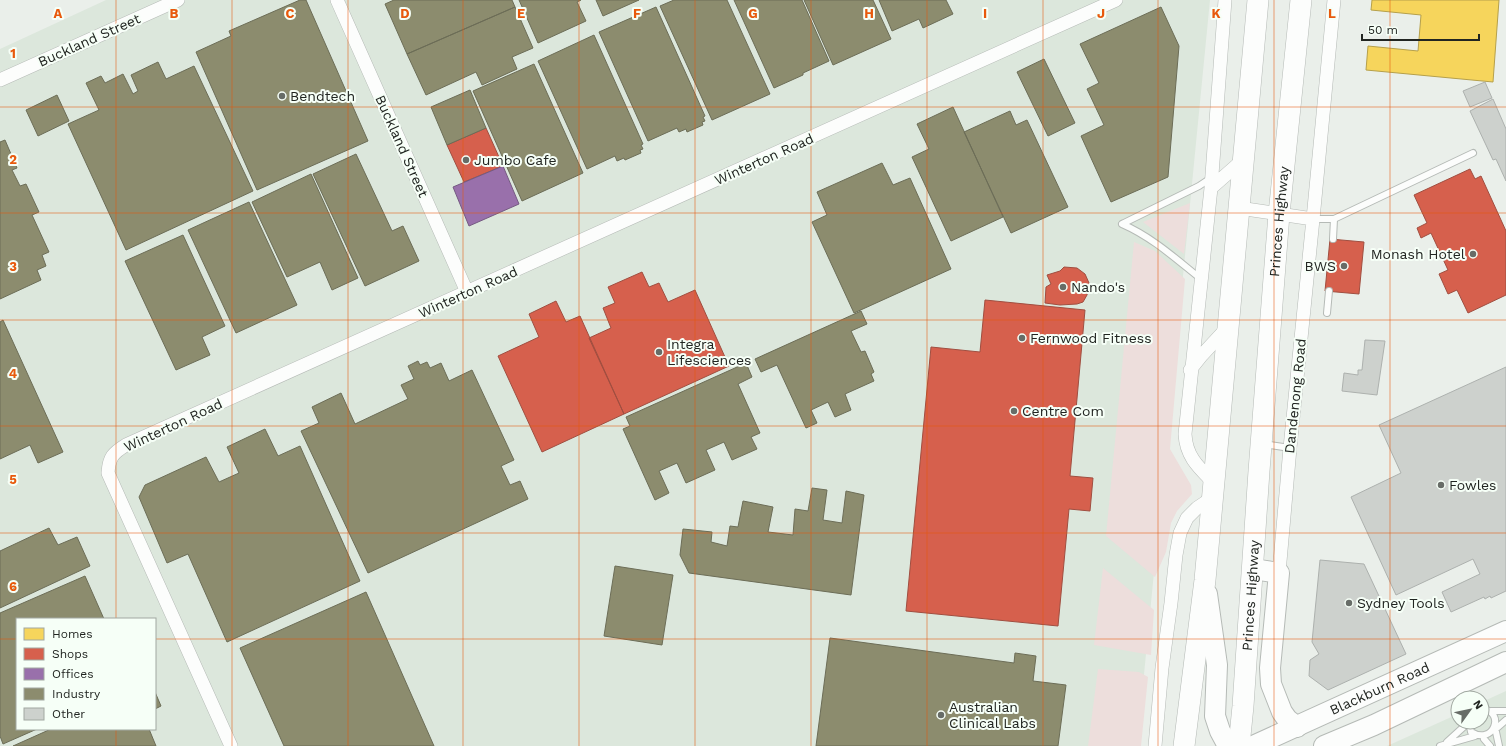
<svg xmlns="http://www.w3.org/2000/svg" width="1506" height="746" font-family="'Work Sans',sans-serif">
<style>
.built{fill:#dce7dc;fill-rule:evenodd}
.green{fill:#eddedc}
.homes{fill:#f6d55c;stroke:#b6a04a}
.shops{fill:#d6604d;stroke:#a04e40}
.offices{fill:#9970ab;stroke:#755a82}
.industry{fill:#8c8c6e;stroke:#6c6d57}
.building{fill:#cdd1cd;stroke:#adb1ae}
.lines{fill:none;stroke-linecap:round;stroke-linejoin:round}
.service-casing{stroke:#b5bab6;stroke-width:8}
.minor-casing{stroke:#b5bab6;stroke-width:14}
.primary-casing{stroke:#b5bab6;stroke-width:22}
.trunk-casing{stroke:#b5bab6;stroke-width:22}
.service{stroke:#fcfdfc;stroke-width:6}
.minor{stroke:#fcfdfc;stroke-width:13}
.primary{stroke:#fcfdfc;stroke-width:20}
.trunk{stroke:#fcfdfc;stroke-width:21}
.grid{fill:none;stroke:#e8590c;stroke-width:1;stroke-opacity:0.55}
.poi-dot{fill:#676c67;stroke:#f6fff7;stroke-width:1.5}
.labels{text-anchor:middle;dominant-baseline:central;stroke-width:4;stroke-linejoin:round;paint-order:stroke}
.street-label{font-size:14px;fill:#212521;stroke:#f6fff7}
.poi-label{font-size:14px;fill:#212521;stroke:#f6fff7;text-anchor:start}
.grid-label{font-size:13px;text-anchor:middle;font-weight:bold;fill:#e8590c;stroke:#f6fff7;stroke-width:4;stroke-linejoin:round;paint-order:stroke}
</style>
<rect width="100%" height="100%" fill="#eaefea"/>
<path class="built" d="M106,0H1210L1137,746H0V49ZM17,619H155V729H17Z
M1506,691V746H1387L1458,714V722H1482V702Z"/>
<path class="green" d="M1190,203L1184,254L1143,222Z
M1134,242L1155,251L1185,279L1170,449L1191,485L1192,494L1177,511L1171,523L1166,552L1155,577L1106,536Z
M1103,568L1154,610L1151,655L1094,645Z
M1098,669L1139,672L1148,677L1141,746H1088Z"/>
<path class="homes" d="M1372,0H1499L1493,82L1366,70L1368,46L1418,51L1421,15L1371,10Z"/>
<path class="shops" d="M486,128L503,166L464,182L447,145Z
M1470,169L1475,179L1481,176L1506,231V295L1468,313L1457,290L1448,294L1439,274L1448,270L1431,233L1421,238L1417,228L1427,223L1414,195Z
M1330,239L1364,242L1359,294L1325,291Z
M1064,267L1077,268L1085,274L1089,283L1087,295L1083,302L1077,304L1060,305L1045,303L1046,287L1051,284L1047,275L1060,271Z
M642,272L649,287L659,283L668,302L695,290L729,366L624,414L589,338L611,328L603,308L615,303L608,287Z
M985,300L1085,310L1070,476L1093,478L1090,511L1069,509L1058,626L906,611L931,347L980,352Z
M556,301L566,322L580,316L624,414L542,452L498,356L539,337L529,314Z"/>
<path class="offices" d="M503,166L519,204L469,226L453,187Z"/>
<path class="industry" d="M300,0H306L368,141L257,190L196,52L231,36L229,31Z
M394,0H512L515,7L407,54L385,4Z
M519,0H581L577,2L586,21L538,43Z
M596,0H639L603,16Z
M674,0H727L770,94L712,120L660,6Z
M734,0H802L829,61L803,73V75L774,88Z
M804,0H873L891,39L833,65Z
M879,0H946L953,14L923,28L919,19L892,31Z
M515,7L533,48L512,57L517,69L482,85L476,72L426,95L407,54Z
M656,7L705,116L703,117L705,121L702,122L703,125L687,132L686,129L679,132L677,128L648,141L599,32Z
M1161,7L1179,46L1168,177L1111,202L1081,136L1104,125L1087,89L1099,83L1080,44Z
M594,35L643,144L641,145L643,149L640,150L641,153L625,160L624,158L617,161L615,156L587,169L538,61Z
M1044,59L1075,123L1048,136L1017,72Z
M158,62L166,79L194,66L253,191L126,250L68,124L99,110L86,83L101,76L105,83L123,74L133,94L138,91L131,75Z
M534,64L583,173L522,201L473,91Z
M470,90L486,128L447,145L431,107Z
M57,95L69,121L38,136L26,110Z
M953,107L1003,217L951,241L912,157L929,149L917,124Z
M1010,111L1016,125L1027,120L1068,207L1011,233L964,132Z
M5,140L17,168L12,170L20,186L26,184L39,212L32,215L49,252L42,255L46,266L37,270L41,280L0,299V142Z
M356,154L392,231L403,226L419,261L365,286L313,174Z
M882,163L893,185L910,178L951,269L854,313L812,222L827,215L817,192Z
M311,174L358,278L332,290L320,262L287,277L252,202Z
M249,202L297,305L236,333L188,230Z
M183,235L225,326L202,337L210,355L176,370L125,261Z
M861,311L867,324L851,331L861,352L865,351L874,372L871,374L874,381L845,394L851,410L835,417L828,402L811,410L817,423L806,428L777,365L761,372L755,359Z
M3,320L63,452L38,463L30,445L0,459V322Z
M418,361L420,365L427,362L430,368L441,363L449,381L472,370L514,460L501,466L510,485L520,481L528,499L368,573L301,431L319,423L312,407L341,393L355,424L408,399L401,385L414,379L408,366Z
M746,363L752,377L738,384L760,433L751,437L757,449L732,460L724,442L706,450L715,470L686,483L677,463L659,471L669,493L655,500L623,429L630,426L626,417Z
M265,429L278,456L300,446L360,581L227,642L188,554L167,563L139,497L145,485L206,457L219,482L239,473L227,447Z
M812,488L827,490L823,520L842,523L846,491L864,495L851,595L689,573L680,555L683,529L712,532L711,542L727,546L730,526L738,527L743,501L773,507L768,532L793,535L795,509L808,511Z
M49,528L58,545L77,537L90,566L0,608V551Z
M615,566L673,575L662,645L604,636Z
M85,576L104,619H17V729H37L3,744L0,736V613Z
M366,592L434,746H284L240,648Z
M830,638L1014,663L1015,653L1036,656L1033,681L1066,685L1058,746H816Z
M155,692L161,706L155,709Z
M51,729H149L156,746H13Z"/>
<path class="building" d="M1485,82L1492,98L1470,107L1463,91Z
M1493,99L1506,129V181L1496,159L1493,160L1470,111Z
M1365,340L1385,341L1377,395L1342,391L1344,373L1358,375V370H1362Z
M1506,367V591L1491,598L1490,596L1485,599L1484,597L1451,612L1442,592L1480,574L1473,559L1396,595L1351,497L1401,473L1379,425Z
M1320,560L1364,564L1406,654L1328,690L1309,676L1310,660L1319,654L1312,642Z"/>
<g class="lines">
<defs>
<path id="service" d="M1313,219H1334L1473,153
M1122,224L1199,186L1211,178
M1122,224C1152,237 1176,259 1201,279
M1333,239L1334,219
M1327,313L1329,291
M1264,444L1290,448
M1491,711H1506
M1469,722L1471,732C1494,746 1506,711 1482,709
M1498,727L1506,720
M1496,732L1499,746
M1484,739L1490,746
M1447,742L1469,722
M1440,746L1475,736"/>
<path id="minor" d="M337,0L467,292
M0,80L178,0
M1211,188L1244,159
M1239,208L1313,219
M1190,370L1202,355L1227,328
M1213,482C1198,467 1186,456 1185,434L1211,188L1225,0
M1279,573L1290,448L1313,219L1334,0
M231,746L108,473C109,457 113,453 126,445L1116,0
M1155,746L1162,668L1171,603L1176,555L1180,533L1187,518L1197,508L1212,498"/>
<g id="primary">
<path d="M1253,569L1279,573L1270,668L1271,684L1282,712L1287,719L1297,727"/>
<path d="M1207,594L1217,665L1215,716L1220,731L1228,746"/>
<path id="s1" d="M1253,746L1506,631"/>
<path d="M1324,746L1374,725L1506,662"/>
</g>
<g id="trunk">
<path d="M1184,746L1205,580L1258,0"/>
<path id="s2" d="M1239,746L1243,706L1259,471L1279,214L1301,0"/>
</g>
</defs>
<use href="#service" class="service-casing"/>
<use href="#minor" class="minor-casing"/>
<use href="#primary" class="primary-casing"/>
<use href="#trunk" class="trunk-casing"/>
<use href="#service" class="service"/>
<use href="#minor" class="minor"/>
<use href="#primary" class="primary"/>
<use href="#trunk" class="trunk"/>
</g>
<path class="grid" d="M116,0V619M232,0V746M348,0V746M463,0V746M579,0V746M695,0V746M811,0V746M927,0V746M1043,0V746M1158,0V746M1274,0V746M1390,0V746M0,107H1506M0,213H1506M0,320H1506M0,426H1506M0,533H1506M0,639H17M155,639H1506M116,729V746"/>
<g class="poi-dot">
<circle cx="282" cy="96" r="4"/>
<circle cx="466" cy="160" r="4"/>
<circle cx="1473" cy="254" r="4"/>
<circle cx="1344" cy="266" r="4"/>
<circle cx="1063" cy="287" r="4"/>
<circle cx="1022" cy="338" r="4"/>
<circle cx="659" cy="352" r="4"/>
<circle cx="1014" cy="411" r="4"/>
<circle cx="1441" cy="485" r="4"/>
<circle cx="1349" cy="603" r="4"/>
<circle cx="941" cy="715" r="4"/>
</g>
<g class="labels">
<g class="street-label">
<text transform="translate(89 40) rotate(-24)">Buckland Street</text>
<text transform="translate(402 146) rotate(66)">Buckland Street</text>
<text transform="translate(764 159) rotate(-24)">Winterton Road</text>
<text stroke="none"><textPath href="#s2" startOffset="526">Princes Highway</textPath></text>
<text transform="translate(468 292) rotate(-24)">Winterton Road</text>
<text transform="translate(1295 396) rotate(-84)">Dandenong Road</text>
<text transform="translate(173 425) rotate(-25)">Winterton Road</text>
<text stroke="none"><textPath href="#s2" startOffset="151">Princes Highway</textPath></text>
<text stroke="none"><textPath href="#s1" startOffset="139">Blackburn Road</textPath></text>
</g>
<g class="poi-label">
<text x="290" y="96">Bendtech</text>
<text x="474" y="160">Jumbo Cafe</text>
<text x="1465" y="254" text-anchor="end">Monash Hotel</text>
<text x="1336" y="266" text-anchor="end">BWS</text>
<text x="1071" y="287">Nando's</text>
<text x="1030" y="338">Fernwood Fitness</text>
<text x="667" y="344">Integra<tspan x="667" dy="16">Lifesciences</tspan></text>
<text x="1022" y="411">Centre Com</text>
<text x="1449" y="485">Fowles</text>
<text x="1357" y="603">Sydney Tools</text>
<text x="949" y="707">Australian<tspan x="949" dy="16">Clinical Labs</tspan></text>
</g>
</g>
<g class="grid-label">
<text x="58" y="18">A</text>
<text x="174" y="18">B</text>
<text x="290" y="18">C</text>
<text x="405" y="18">D</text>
<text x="521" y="18">E</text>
<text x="637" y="18">F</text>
<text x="753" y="18">G</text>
<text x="869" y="18">H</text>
<text x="985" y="18">I</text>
<text x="1101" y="18">J</text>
<text x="1216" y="18">K</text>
<text x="1332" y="18">L</text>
<text x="13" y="58">1</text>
<text x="13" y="164">2</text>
<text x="13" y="271">3</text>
<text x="13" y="378">4</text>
<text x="13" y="484">5</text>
<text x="13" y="591">6</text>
</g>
<rect x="16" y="618" width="140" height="112" fill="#f6fff7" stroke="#a1a8a1"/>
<rect x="24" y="628" width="20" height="12" fill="#f6d55c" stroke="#a1a8a1"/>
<text x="52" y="638" font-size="12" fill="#212521">Homes</text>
<rect x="24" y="648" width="20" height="12" fill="#d6604d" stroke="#a1a8a1"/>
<text x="52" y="658" font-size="12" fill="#212521">Shops</text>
<rect x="24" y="668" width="20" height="12" fill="#9970ab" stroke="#a1a8a1"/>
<text x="52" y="678" font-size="12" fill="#212521">Offices</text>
<rect x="24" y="688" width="20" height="12" fill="#8c8c6e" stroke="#a1a8a1"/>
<text x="52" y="698" font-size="12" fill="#212521">Industry</text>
<rect x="24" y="708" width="20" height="12" fill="#cdd1cd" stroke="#a1a8a1"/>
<text x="52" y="718" font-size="12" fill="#212521">Other</text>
<g transform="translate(1470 710) rotate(57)"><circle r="19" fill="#f6fff7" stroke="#a1a8a1"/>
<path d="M0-3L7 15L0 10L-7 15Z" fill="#676c67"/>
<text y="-6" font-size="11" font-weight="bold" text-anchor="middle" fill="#212521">N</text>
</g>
<path d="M1362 34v6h117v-6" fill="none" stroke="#212521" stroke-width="2"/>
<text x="1368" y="34" font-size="12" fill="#212521" stroke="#f6fff7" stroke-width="3" paint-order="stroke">50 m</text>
</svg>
